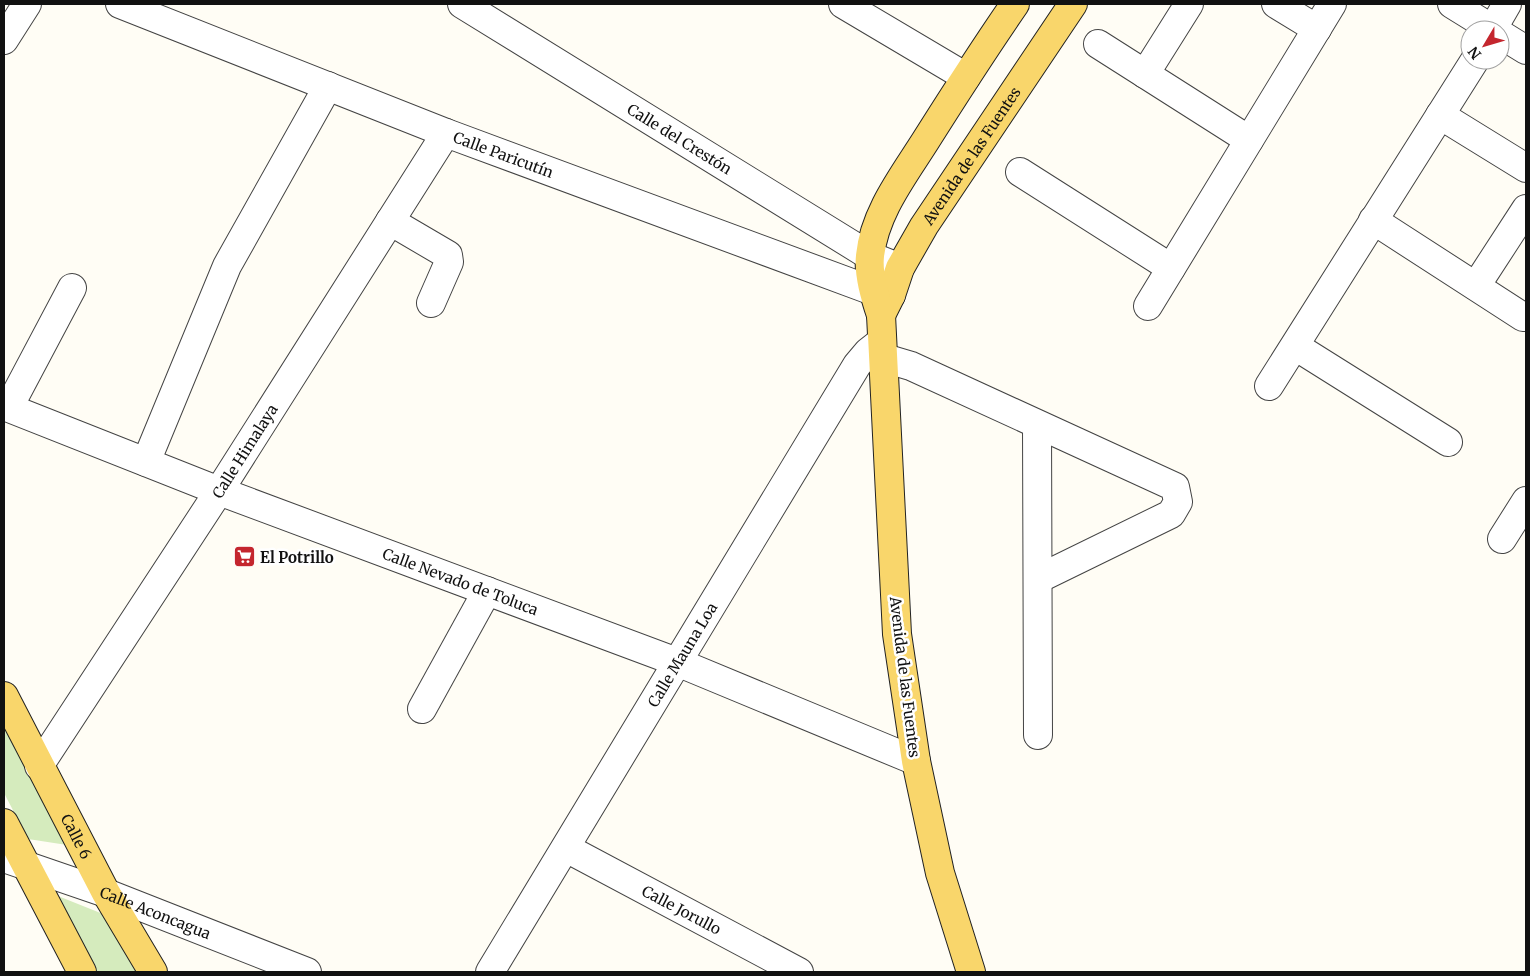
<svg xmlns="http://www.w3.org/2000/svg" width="1530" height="976" font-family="Merriweather,serif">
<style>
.green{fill:#d5ebbd}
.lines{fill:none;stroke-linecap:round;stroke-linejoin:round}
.minor-casing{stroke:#444;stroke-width:30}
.major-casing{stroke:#222;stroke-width:30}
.minor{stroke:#fff;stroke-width:28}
.major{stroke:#f9d66b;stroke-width:28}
.labels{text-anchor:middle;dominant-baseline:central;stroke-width:5;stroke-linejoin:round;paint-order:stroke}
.street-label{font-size:15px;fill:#111;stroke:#fff}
.poi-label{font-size:15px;font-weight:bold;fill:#111;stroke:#fff;text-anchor:start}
</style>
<rect width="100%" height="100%" fill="#fffdf5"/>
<path class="green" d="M4,724L67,845L28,839L4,793Z
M48,892L113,918L146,972H93Z"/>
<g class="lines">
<defs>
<g id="minor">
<path id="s1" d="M120,4L446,133L873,291L891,295"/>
<path id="s2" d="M462,4L870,256L900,268"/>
<path d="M843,4L966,77"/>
<path d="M1276,4L1317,29"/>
<path d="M1452,4L1494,30"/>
<path d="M1492,30L1507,4"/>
<path d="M1500,34L1526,50"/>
<path d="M4,40L27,4"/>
<path d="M1098,44L1249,140"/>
<path d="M1145,74L1189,4"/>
<path d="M1440,115L1526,168"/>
<path d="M1020,172L1171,268"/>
<path d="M1373,220L1523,317"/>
<path d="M390,221L448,255L449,262L431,303"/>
<path d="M1476,286L1526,209"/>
<path d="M1148,306L1332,4"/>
<path d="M1295,346L1448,442"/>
<path d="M884,358L911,366L1175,487L1178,502L1171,514L1038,579"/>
<path d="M1269,386L1475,60"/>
<path id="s3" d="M4,406L219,491L677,662L916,761"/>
<path d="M9,407L72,288"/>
<path d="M1037,425L1038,735"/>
<path d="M146,462L227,266L328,86"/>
<path d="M1502,539L1526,501"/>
<path d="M422,709L487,591"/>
<path id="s4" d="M39,766L219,491L446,133"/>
<path id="s5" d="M566,848L799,972"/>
<path id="s6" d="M4,858L106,893L307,972"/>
<path id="s7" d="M490,972L857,365L868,352L882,341"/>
</g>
<g id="major">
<path id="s8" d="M881,315L891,295L900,268L924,226L1073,4"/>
<path id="s9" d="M4,696L106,893L153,972"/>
<path d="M4,823L82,972"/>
<path d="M971,972L940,873L916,761L897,634L881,315C875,297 868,275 870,256C874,213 904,175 926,140C955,94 984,49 1015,4"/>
</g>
</defs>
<use href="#minor" class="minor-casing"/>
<use href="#major" class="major-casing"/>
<use href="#minor" class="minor"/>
<use href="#major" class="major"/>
</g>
<defs>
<symbol id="supermarket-square" viewBox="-11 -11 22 22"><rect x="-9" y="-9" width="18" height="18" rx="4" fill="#c4262e" stroke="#fff"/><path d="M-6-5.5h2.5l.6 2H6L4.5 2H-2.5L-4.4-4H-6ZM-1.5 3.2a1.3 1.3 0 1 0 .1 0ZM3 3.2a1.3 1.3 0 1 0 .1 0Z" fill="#fff"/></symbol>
</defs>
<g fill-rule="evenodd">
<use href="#supermarket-square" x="232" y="544" width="25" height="25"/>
</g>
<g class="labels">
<g class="street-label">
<text stroke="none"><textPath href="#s2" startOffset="256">Calle del Crestón</textPath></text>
<text stroke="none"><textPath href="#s1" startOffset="412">Calle Paricutín</textPath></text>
<text stroke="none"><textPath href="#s8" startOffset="184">Avenida de las Fuentes</textPath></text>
<text stroke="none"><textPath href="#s4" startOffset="376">Calle Himalaya</textPath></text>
<text stroke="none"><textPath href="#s3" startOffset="489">Calle Nevado de Toluca</textPath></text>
<text stroke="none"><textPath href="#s7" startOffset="371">Calle Mauna Loa</textPath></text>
<text transform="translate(905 677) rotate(83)">Avenida de las Fuentes</text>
<text stroke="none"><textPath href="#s9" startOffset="158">Calle 6</textPath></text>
<text stroke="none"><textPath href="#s5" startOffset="131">Calle Jorullo</textPath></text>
<text stroke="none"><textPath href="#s6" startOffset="161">Calle Aconcagua</textPath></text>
</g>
<g class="poi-label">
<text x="260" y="557">El Potrillo</text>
</g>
</g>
<rect width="1530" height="976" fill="none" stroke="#111111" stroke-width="10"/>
<g transform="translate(1485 45) rotate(232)"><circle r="24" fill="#ffffff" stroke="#a0a0a0"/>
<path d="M0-4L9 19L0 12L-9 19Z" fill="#c4262e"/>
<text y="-8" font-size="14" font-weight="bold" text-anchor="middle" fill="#111111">N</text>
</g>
</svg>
